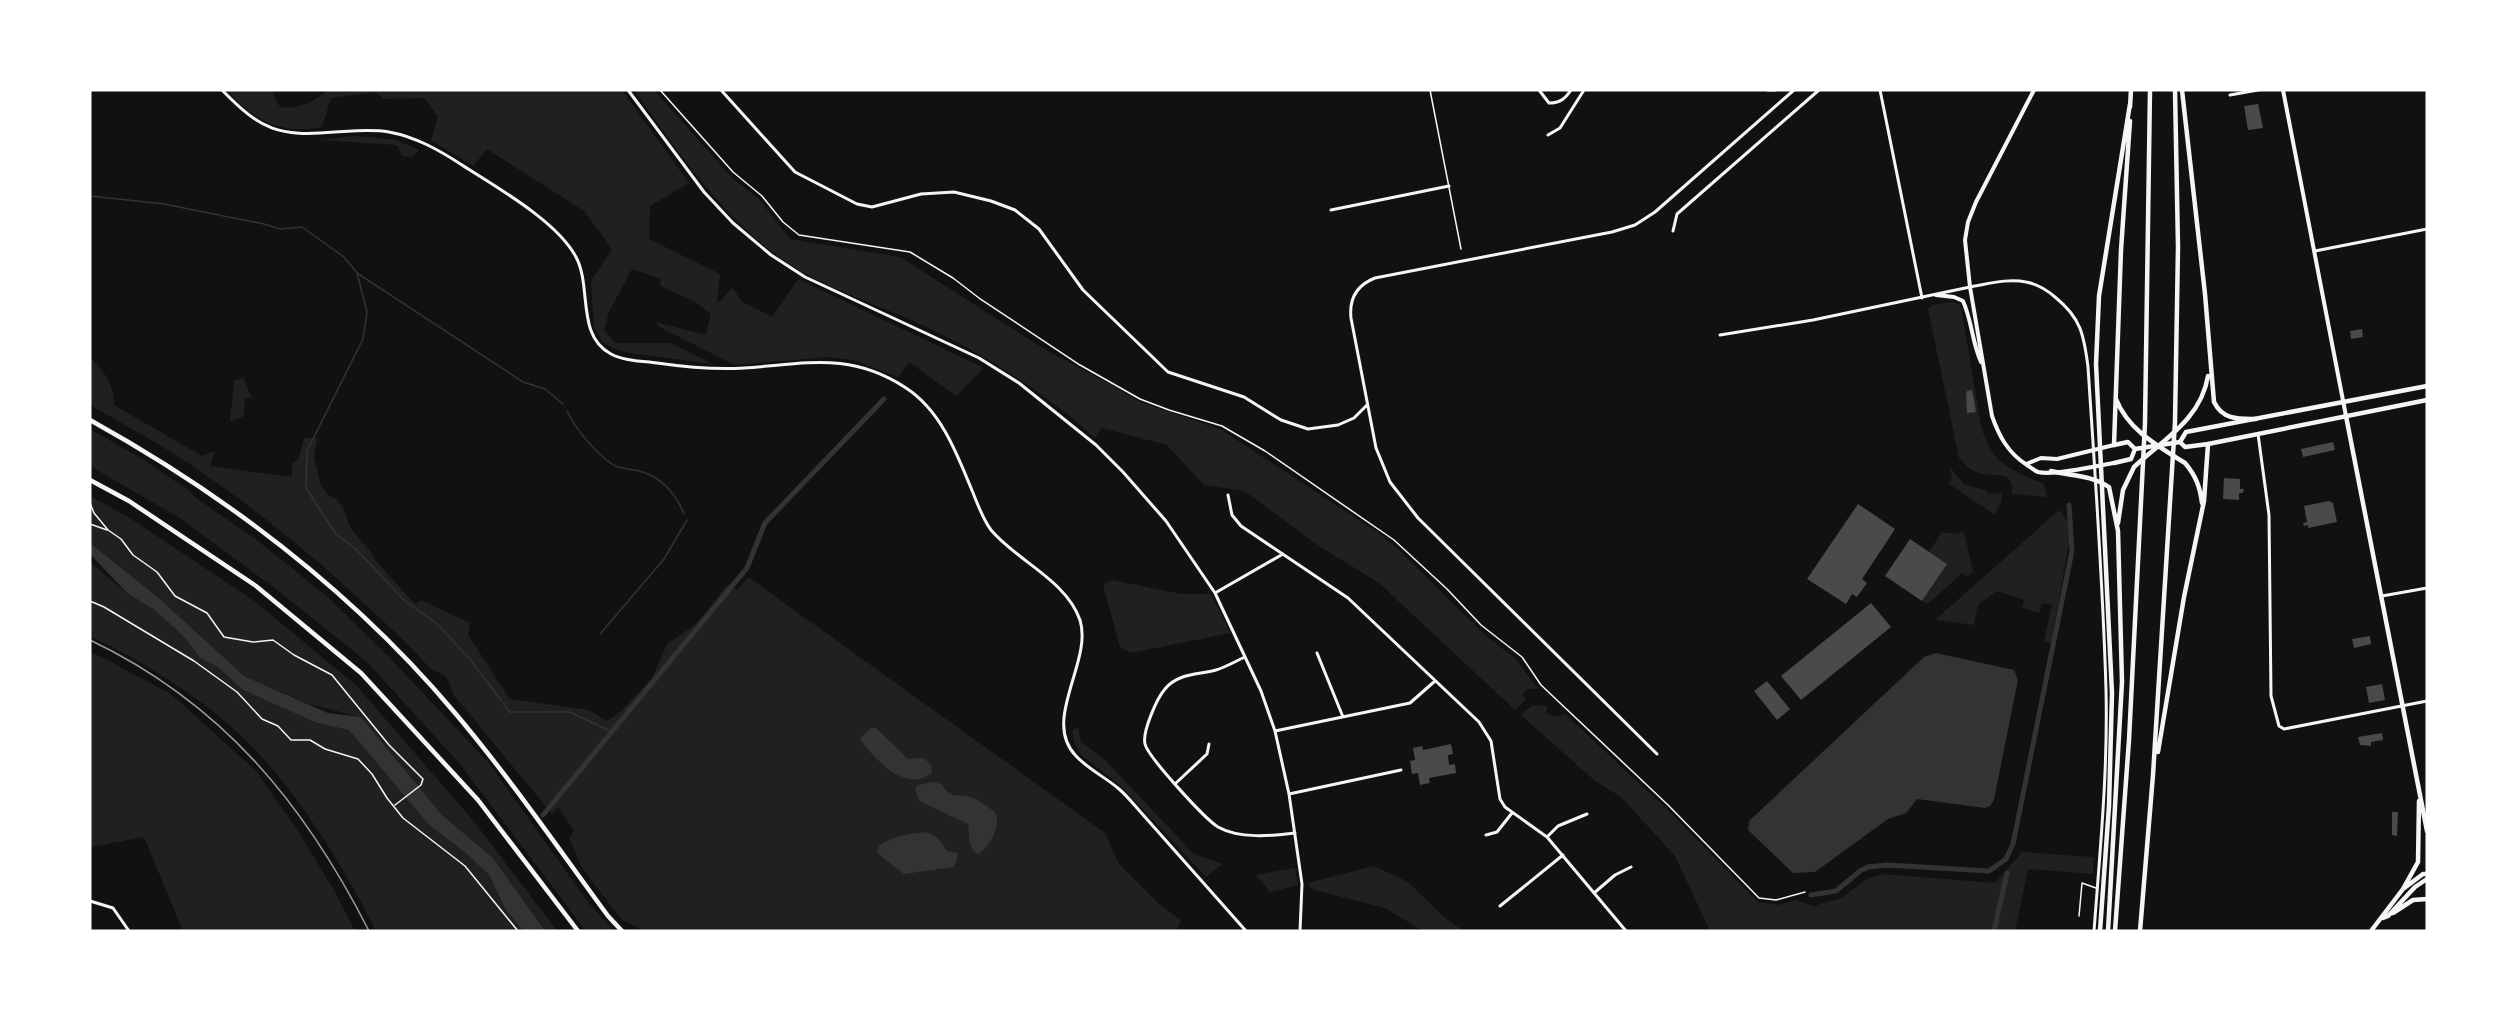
<svg xmlns="http://www.w3.org/2000/svg" width="2517" height="1021" font-family="Inter,sans-serif">
<style>
.green{fill:#202020}
.water{fill:#333}
.lines{fill:none;stroke-linecap:round;stroke-linejoin:round}
.stream{stroke:#333;stroke-width:1.5}
.canal{stroke:#333;stroke-width:5}
.building{fill:#4a4a4a}
.path{stroke:#f5f5f5;stroke-width:1.5}
.service{stroke:#f5f5f5;stroke-width:1.5}
.minor{stroke:#f5f5f5;stroke-width:3}
.tertiary{stroke:#f5f5f5;stroke-width:3}
.secondary{stroke:#f5f5f5;stroke-width:4}
.primary{stroke:#f5f5f5;stroke-width:4.5}
.motorway{stroke:#f5f5f5;stroke-width:4.5}
.rail{stroke:#9a9a9a;stroke-width:1.5}
</style>
<rect width="100%" height="100%" fill="#111"/>
<path class="green" d="M227,90H271L280,107C299,110 313,102 328,90H622L689,183L650,206L649,239L720,274L717,304L732,288L743,302L772,317L798,279L984,368L956,396L909,362L898,377L853,360L827,357L735,365L661,328L655,322L706,335L711,314L697,303L660,286L661,279L632,269L609,312L604,330L615,343H670L713,364L629,353L612,348L602,342L594,328L591,281L612,249L584,211L487,149L473,166L431,140L438,116L424,98L384,99L376,92L331,98L322,127C283,135 253,121 227,90Z
M634,90H654L733,179L759,199L790,239L900,257L1046,350L1117,388L1140,402L1222,430L1377,532L1397,548L1486,636L1516,659L1538,689H1527L1522,695L1526,699L1515,710L1379,583L1322,548L1244,491L1204,485L1167,445L1102,428L1095,438C1043,391 983,353 920,324C871,302 815,285 772,252C716,208 675,148 634,90Z
M355,136L396,140L419,150L412,157L402,156L397,145L320,140Z
M1951,302L1957,303L1961,307L1981,426C1991,463 2011,470 2044,484L2047,497L2012,494C2014,470 1997,477 1983,474C1972,472 1966,466 1959,458L1928,309L1933,305Z
M90,357C104,371 114,384 114,405L202,456L215,451L210,466L292,477V463L299,458L304,438H317L314,457L321,485L327,494L337,500L344,509L351,529L370,551L376,561L415,604L421,600L470,623L468,635L510,699L589,710L607,721L620,712L652,678L667,644L695,625L728,584L737,590L748,577L1105,833L1119,864L1158,903L1181,920L1176,931H645L622,920L582,868L569,838L574,831L558,807L552,814L453,694C445,665 439,679 425,663C408,643 388,626 369,608C313,555 252,506 188,463C157,442 123,424 90,405Z
M243,378L252,398H245L244,416L230,422L234,381Z
M90,429L144,460L187,489L196,498L258,541L331,600L390,658L489,763L588,902L614,931H586L461,765L367,662L276,589L180,518L90,466Z
M1950,467L1964,484L1987,491V494L2002,493L2001,502L1995,515L1949,484L1952,479Z
M90,496L128,517L253,600L357,686L476,824L557,931H545L493,858L442,815L361,717L309,704L244,676L160,599L90,543Z
M2059,510L2068,522L2069,543L2051,643L2044,641L2052,605L2042,603L2039,613L2022,608L2024,600L1997,591L1978,605L1974,625L1935,620Z
M1942,532L1955,534L1964,532L1973,572L1967,577L1962,573L1928,604L1922,601L1947,564L1929,552Z
M90,562L127,593L156,611L185,638L199,657L219,668L243,690L317,723L349,730L429,825L467,854L489,875L506,910L523,931H376C342,863 294,785 238,733C196,694 142,661 90,636Z
M1112,580L1181,594H1211L1231,633L1131,653L1120,647L1103,585Z
M90,651L171,694L256,771L298,831L334,890L355,931H183L144,837L90,847Z
M1533,705L1547,706L1546,712L1554,717L1565,714L1668,810L1758,902L1778,905L1795,900L1814,906L1841,898L1869,878L1883,874L1995,883L2022,852L2093,857V874L2028,869L2015,931H1710L1675,856L1621,797L1595,781L1521,715Z
M1078,726L1081,742L1106,761L1194,854L1223,864L1206,877L1121,786L1081,755L1075,745L1072,731Z
M1374,866L1408,882L1445,918L1464,931H1423L1385,908L1311,889L1308,883Z
M1295,868L1298,885L1270,892L1256,875Z"/>
<path class="water" d="M90,543L160,599L244,676L328,713L361,717L442,815L493,858L545,931H523L506,910L489,875L467,854L429,825L349,730L317,723L243,690L219,668L199,657L185,638L156,611L127,593L90,554Z
M1936,653L2014,670L2018,680L1994,800L1990,806L1985,808L1917,799L1906,813L1888,819L1815,872L1793,873L1748,830L1749,821L1924,657Z
M871,728H876L908,759L924,758L931,765L932,773C905,793 877,761 861,741V737Z
M933,782L941,784C952,800 957,793 970,797C979,800 989,807 996,813C1000,828 991,846 978,854C967,848 970,835 968,824L919,801L915,788L918,785Z
M927,832L939,839L947,851L957,853L958,856L954,867L904,874L877,853L879,846C893,835 910,834 927,832Z"/>
<g class="lines">
<path class="stream" d="M90,196L164,204L264,224L280,229L302,227L344,257L357,273L367,312L363,339L307,451L306,488L336,534L356,549L404,600L437,624L468,657L501,700
M357,273L523,382L545,389L563,404
M567,411C576,430 595,452 612,464C619,469 630,469 639,471C661,476 676,494 684,514
M600,634L664,559L687,520
M504,704L509,712H570L612,732"/>
<path class="canal" d="M543,815L747,568L765,523L884,399
M1811,895L1836,891L1860,871L1868,867L1887,865L1989,871L2006,859L2013,844L2072,551L2069,505
M1994,931L2007,873"/>
</g>
<path class="building" d="M2258,104L2263,128L2248,130L2244,106Z
M2362,329L2363,337L2351,339L2350,331Z
M1972,390L1976,412L1967,413L1966,394L1967,391Z
M2333,442L2335,450L2303,457L2301,449Z
M2224,478L2240,479V489H2244L2243,493H2239V500L2223,499Z
M2329,501L2333,503L2337,522L2308,528V525L2304,526L2303,523L2307,522L2304,506Z
M1858,504L1895,529L1862,579L1867,583L1857,597L1852,594L1846,604L1807,579Z
M1910,539L1947,564L1922,601L1885,576Z
M1871,603L1891,627L1801,700L1781,676Z
M2370,636L2371,644L2354,648L2352,639Z
M1767,681L1790,709L1777,720L1754,691Z
M2382,684L2385,700L2369,703L2366,687Z
M2382,733L2383,740L2371,742V746L2360,745L2358,737Z
M1451,744L1453,754L1448,755L1449,765L1455,764L1456,773L1429,778L1430,783L1420,785L1418,773L1412,774L1410,761L1415,760L1413,748L1422,746L1423,750Z
M2392,812H2398L2397,836L2392,835Z"/>
<g class="lines">
<path class="path" d="M660,90L733,172L762,196L783,222L799,235L910,252L953,278L979,298L1080,365L1140,399L1169,410L1222,426L1265,451L1394,540L1447,589L1481,625L1522,657L1541,685L1668,805L1759,898L1776,900L1805,892
M90,503L94,513L108,530L121,539L133,555L157,572L175,596L207,613L224,637L253,642L273,640L294,655L332,675L389,745L423,779L421,785L395,805
M90,524L107,530
M90,601L104,607L194,661L237,692L262,719L278,726L291,740H310L325,749L358,759L372,774L387,798L403,818L465,866L518,931"/>
<path class="service" d="M1430,90L1461,249
M2079,916L2082,883L2096,888"/>
<path class="minor" d="M628,90L704,192L733,223L771,255L805,277L979,358L1019,383L1096,445L1123,472L1166,521L1215,593L1261,691L1275,731L1289,794L1302,884L1300,931
M721,90L795,172L857,204L872,207L921,194L954,192L991,201L1015,210L1039,229L1083,290L1168,372L1244,397L1281,420L1308,429L1338,425L1354,418L1367,405
M1539,90L1549,103C1560,103 1565,99 1571,90
M1768,90H1775
M1880,90L1922,298
M2230,95L2258,90
M1548,135L1560,128L1584,90
M1331,210L1449,186
M1673,231L1677,214L1819,90
M1720,335L1813,320L1970,287
M2258,434L2269,515L2271,696L2279,726L2284,729L2427,701
M1228,495L1232,515L1241,526L1348,598L1479,722L1491,741L1500,799L1505,807L1547,837L1626,931
M1215,593L1283,554
M2382,596L2427,588
M1317,653L1343,717
M1245,657C1236,661 1226,667 1216,670C1198,675 1178,673 1165,689C1157,698 1142,732 1145,744C1148,757 1205,819 1218,827C1239,839 1272,836 1295,833
M1275,731L1410,703L1435,681
M1657,754L1418,518L1390,482L1376,448L1351,318C1349,299 1357,285 1375,278L1612,232L1635,225L1655,212L1794,90
M1176,783L1207,754L1209,744
M1289,794L1401,770
M1486,835L1497,832L1512,813
M1547,837L1558,826L1587,814
M1594,893L1615,875L1631,867
M90,901L113,908L129,931
M1500,906L1563,855"/>
<path class="tertiary" d="M222,90C261,130 278,137 335,132C353,131 371,129 389,132C416,137 439,150 462,165C496,187 557,221 576,257C592,287 576,336 611,354C624,361 642,361 657,363C685,367 715,370 744,368C805,364 850,351 906,388C940,410 956,451 971,488C977,502 982,518 991,530C1017,561 1066,580 1080,620C1093,662 1041,720 1076,756C1088,769 1105,777 1119,789C1125,794 1131,801 1137,808L1246,931
M2315,251L2427,229
M1970,287C1988,284 2008,278 2026,282C2037,284 2047,290 2055,297C2081,318 2084,335 2088,367C2095,474 2103,582 2106,690C2108,770 2100,851 2094,931"/>
<path class="secondary" d="M2034,90L1976,202L1968,222L1965,240L1970,287L1992,416C1999,436 2008,453 2027,465C2030,467 2035,471 2038,472C2053,476 2097,466 2114,463
M2283,90L2346,416
M1936,295L1954,297L1963,301C1972,321 1972,342 1981,362
M2026,464L2041,458L2057,459L2114,445"/>
<path class="primary" d="M2346,416L2427,831
M2180,442L2186,432L2427,386
M2114,445L2128,442L2135,449
M2135,449L2180,442L2185,447L2208,444L2427,400
M2114,463L2131,459L2135,449
M2403,889L2418,862L2419,801
M2393,913L2413,900L2427,899
M2383,918L2388,916L2415,887L2427,879
M2371,931L2403,889L2423,874H2427"/>
<path class="motorway" d="M2182,90L2205,294L2214,402C2223,420 2238,419 2256,419
M2130,107L2131,90
M2116,399C2128,430 2158,446 2185,463C2196,476 2200,487 2202,503
M90,420C227,496 354,593 455,713C510,778 558,848 608,916L622,931
M2114,445L2121,250L2130,121
M2051,471C2072,476 2091,475 2109,487L2118,531L2122,682L2108,931
M90,480L129,501L256,586L361,673L478,800L578,931
M2118,523L2123,490L2134,467C2164,439 2201,419 2208,376
M2158,752L2184,597L2204,501L2208,444
M2100,931L2109,806L2112,693L2096,364L2099,296L2130,104
M2115,931L2129,740L2145,423L2150,90
M2140,931L2153,775L2175,422L2178,247L2175,90"/>
<path class="rail" d="M90,640C222,703 304,803 369,931"/>
</g>
<rect width="2517" height="1021" fill="none" stroke="#ffffff" stroke-width="183"/>
</svg>
